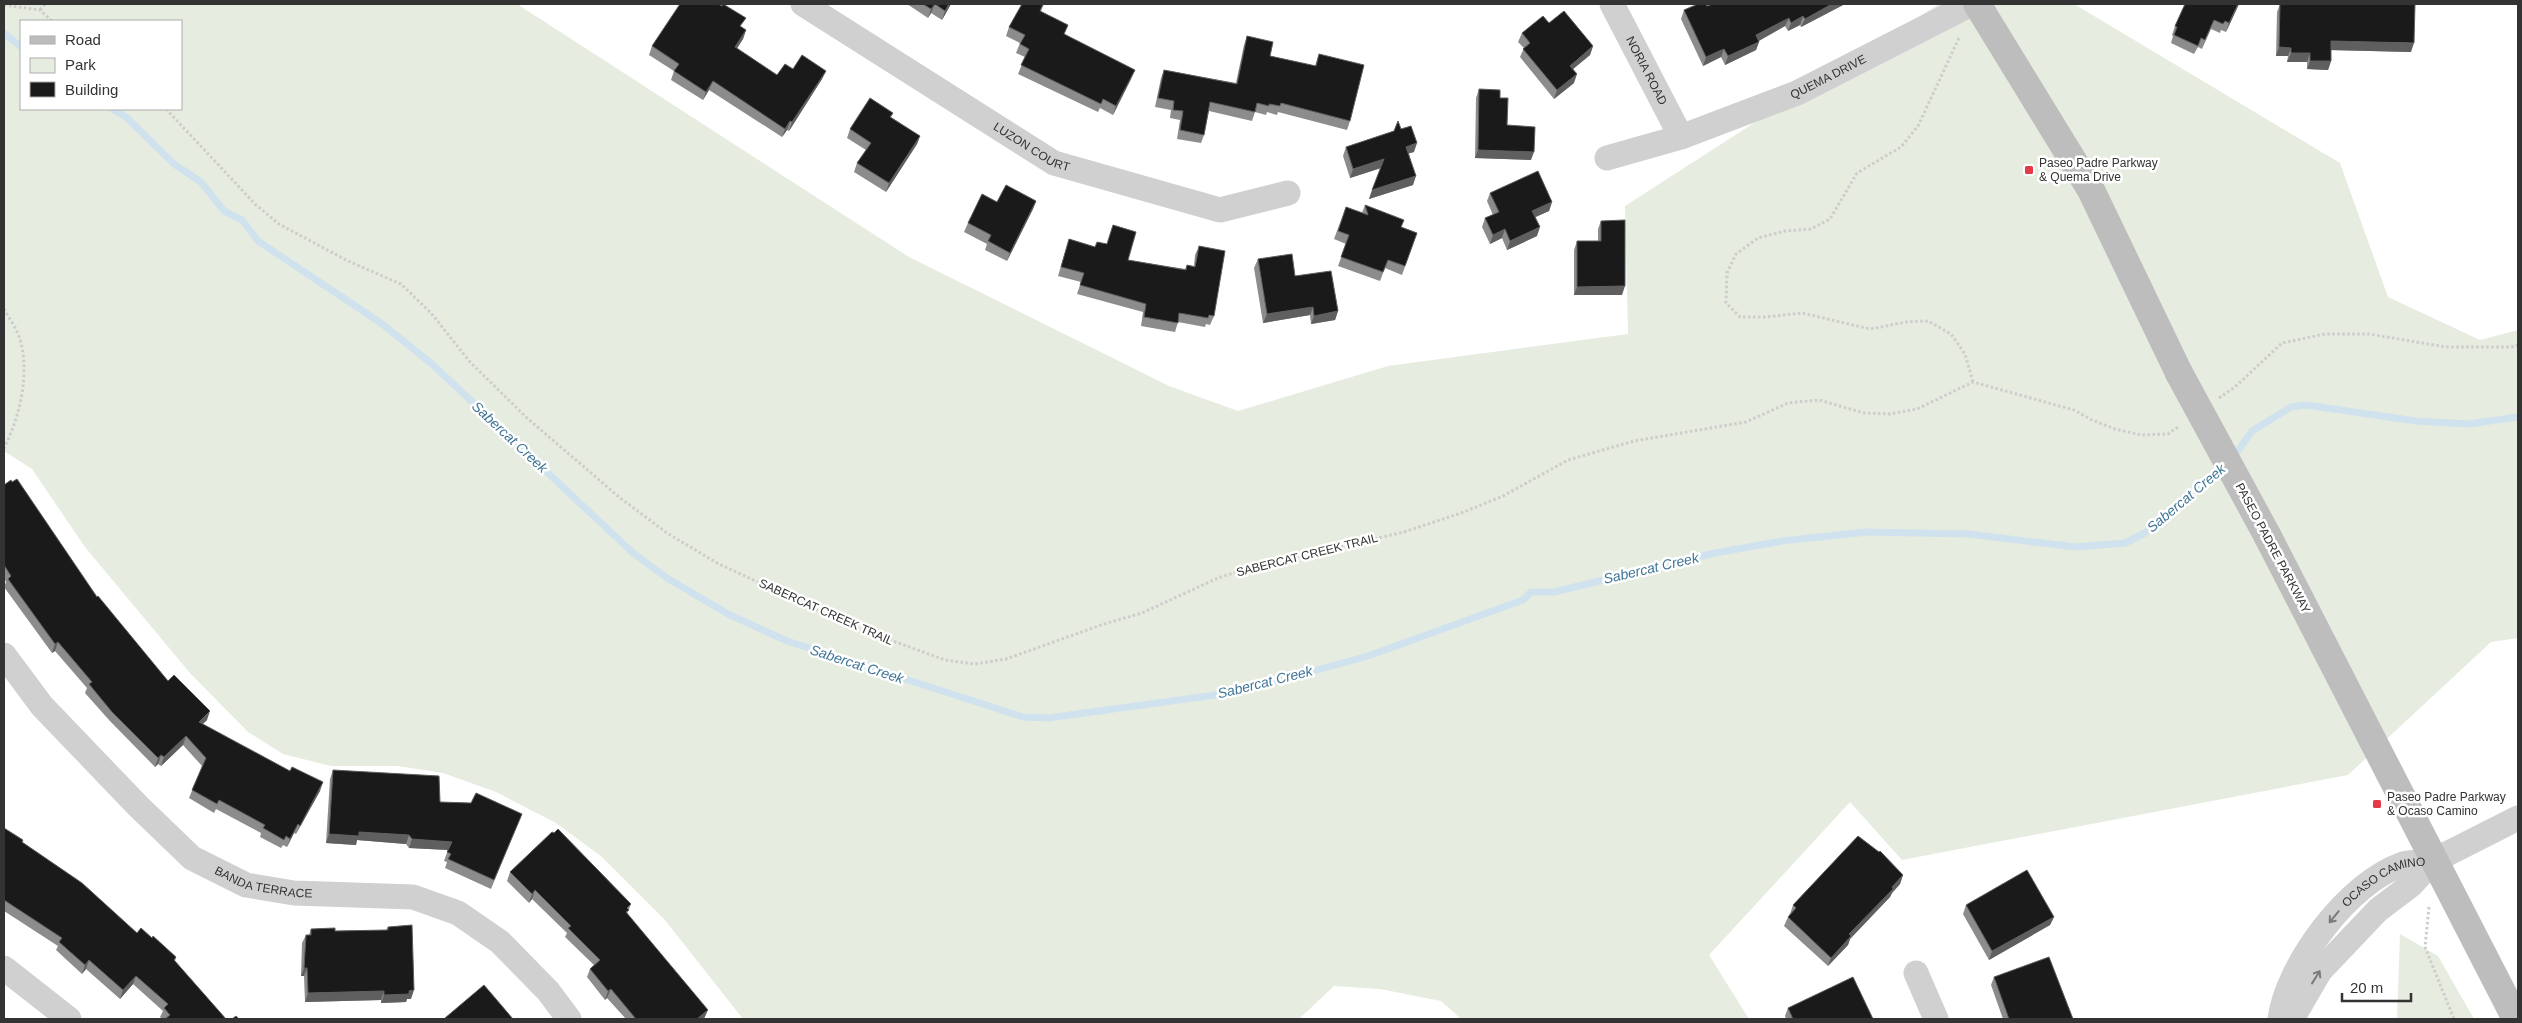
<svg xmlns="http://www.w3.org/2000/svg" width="2522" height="1023" font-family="Arial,sans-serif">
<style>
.green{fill:#e6ecdf;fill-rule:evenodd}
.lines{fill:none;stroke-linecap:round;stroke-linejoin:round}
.stream{stroke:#cfe2ee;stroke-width:7}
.path{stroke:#cdcdcd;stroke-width:3;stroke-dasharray:2.5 2.5;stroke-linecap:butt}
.street{stroke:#d0d0d0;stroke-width:25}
.secondary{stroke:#bdbdbd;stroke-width:28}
.secondary-bridge{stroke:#bdbdbd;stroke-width:28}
.wall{fill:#8c8c8c}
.shaded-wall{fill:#5f5f5f}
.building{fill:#1a1a1a;stroke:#5f5f5f}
.oneway{stroke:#7a7a7a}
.poi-dot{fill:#e63946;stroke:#fff;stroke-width:2}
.labels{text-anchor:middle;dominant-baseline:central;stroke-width:5;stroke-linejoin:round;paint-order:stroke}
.street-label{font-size:12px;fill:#333;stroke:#fff}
.poi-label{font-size:12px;fill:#333;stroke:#fff;text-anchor:start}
.water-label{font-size:14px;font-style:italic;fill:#3f7597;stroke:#fff}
</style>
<rect width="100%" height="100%" fill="#fff"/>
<path class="green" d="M4,4H517L909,257L1169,386L1238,411L1388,366L1628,334L1625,206L1939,4H2074L2340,163L2388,297L2480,340L2518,330V638L2491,642L2348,775L1902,860L1850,802L1709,955L1749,1019H1461L1441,1001L1380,989L1334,986L1299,1019H743L665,920L602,857L556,823L496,792L443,773L398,766H331L283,754L248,732L190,673L85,547L32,469L4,451ZM21,21H181V109H21Z
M2400,934L2438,956L2474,1019H2397Z"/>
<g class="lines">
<path class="stream" d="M4,33L21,47
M112,109L126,117L174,164L201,182L224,211L242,220L258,241L381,323L432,364L633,553L667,578L728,614L787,641L1023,717L1048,718L1237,692L1368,656L1523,600L1531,592H1554L1715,553L1782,541L1867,532L1968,534L2076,547L2125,543L2145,533L2223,466
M2232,459L2252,431L2291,407L2306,405L2416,421L2468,424L2518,417"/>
<path class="path" d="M4,5L40,10L52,21
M40,10L45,4
M1959,38L1918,126L1901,147L1857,173L1830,219L1811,229L1785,231L1758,238L1736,254L1727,273L1726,303L1740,317H1766L1802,313L1870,329L1906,322L1928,321L1951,334L1965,354L1973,382
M166,109L256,205L279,224L348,261L401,284L431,313L470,362L527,418L619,497L667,533L717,563L849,625L945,660L975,664L1006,659L1104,624L1142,613L1218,578L1249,568L1404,532L1464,512L1503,496L1568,460L1634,441L1746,422L1788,403L1819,400L1864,413L1890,414L1917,409L1973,382L2074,410L2092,420L2115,429L2141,435L2168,434L2179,426
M4,309C9,318 17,329 20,339C30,374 20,417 4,448
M2219,398L2235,387L2282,343L2325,334H2369L2446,347H2511L2518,345
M2429,907L2425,947L2454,1019"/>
<g class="street">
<path id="s1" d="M803,4L1054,163L1220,210L1288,193"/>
<path id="s2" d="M1612,4L1681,137"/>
<path id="s3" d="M1607,158L1681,137L1797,93L1971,4"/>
<path id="s4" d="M4,655L42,706L138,806L192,858L246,885L294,893L413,897L458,913L500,942L548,991L569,1019"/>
<path d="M4,968L69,1019"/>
<path d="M1916,973L1936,1019"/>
<path id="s5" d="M2280,1019C2287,965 2349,882 2403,864C2412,862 2424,862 2433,861"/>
<path d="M2292,1019L2320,971L2378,910L2411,885L2433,861L2518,818"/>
</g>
<path class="secondary" d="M1977,4L2091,190L2179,373
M2267,535L2516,1019"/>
<path class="secondary-bridge" d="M2179,373L2267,535"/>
</g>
<path class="wall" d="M907,4H951L942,20L931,13L928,18Z
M1022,4H1044L1041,11L1065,34L1131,79L1113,115L1100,108L1098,112L1018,74L1025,57L1016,53L1020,43L1006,36L1009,27Z
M1713,4H1845L1801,27L1800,25L1788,31L1785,26L1759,41V42L1756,50L1725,65L1721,57L1703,66L1681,19L1684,10L1707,6Z
M2239,4L2226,32L2221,30L2220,33L2211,29L2202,49L2198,47L2194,54L2171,43L2173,36L2172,35L2175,26Z
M2280,4L2411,52L2331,50V61L2328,70L2307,69V62H2287L2288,56H2276L2277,12Z
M1549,23L1593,46L1590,55L1573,69L1574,83L1554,99L1520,57L1524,48L1518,42L1522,33Z
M742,28L746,30L743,39L737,48L777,75L793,69L826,71L822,79L789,131L787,130L782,137L709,90L703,100L671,80L674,71L649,55L652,46Z
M1247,36L1270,56L1315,66L1319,54L1350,121L1347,130L1278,112L1277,115L1267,112L1266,115L1255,112L1252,121L1209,111L1204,135L1201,143L1177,139L1180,120L1170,118L1171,110L1155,107L1161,78L1164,70L1236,83L1244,45Z
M1479,89L1500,98L1507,125L1531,160L1475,158L1476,98Z
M893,113L891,117L920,136L917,144L886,192L854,172L857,163L866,150L847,138L850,129Z
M1401,129L1414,152L1409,153L1413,185L1369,199L1381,168L1350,178L1343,156L1346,147Z
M1490,193L1552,202L1549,211L1535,217L1537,236L1507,250L1502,238L1490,244L1482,227L1485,218L1493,215L1487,201Z
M1036,201L1033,209L1007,261L985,250L987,244L964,232L968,223L997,202Z
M1365,205L1401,227L1417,233L1402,275L1385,268L1380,281L1338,266L1346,244L1334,239L1346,207L1362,213Z
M1601,221L1622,295H1574V250L1577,241H1598V229Z
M1113,225L1128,260L1185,269L1187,265L1194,266L1195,255L1199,246L1214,316L1210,325L1206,324L1205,327L1178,322L1175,332L1141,326L1143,312L1077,294L1081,282L1058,276L1069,239L1095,247L1107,244Z
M1258,259L1295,276L1338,311L1335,320L1311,324L1310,315L1263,323L1254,268Z
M4,485L97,597L168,681L207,720L203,724L320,791L296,834L294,833L287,847L283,845L281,848L260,837L261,833L216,809L214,813L189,798L202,766L183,745L161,766L158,764L155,767L109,720L85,693L87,688L55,651L52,653L4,587L6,582L4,578Z
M333,770L440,802L522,814L491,889L445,868L447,862L444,861L448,850L409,848L406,844L357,840L356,845L326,843L330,779Z
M4,828L137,933L152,938L176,957L175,961L226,1019H162L160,1017L163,1011L133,984L120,999L86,969L82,974L56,950L58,946L4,911Z
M510,872L631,904L627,914L704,1019H626L607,998L605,1000L587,977L590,969L594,965L565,937L567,933L532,899L529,903L507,881Z
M1903,875L1900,884L1892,893L1890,897L1850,939L1848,945L1828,966L1784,926L1788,917L1790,914L1793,905Z
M1966,905L2054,917L2050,925L1989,960L1963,914Z
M388,927L411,999H407L406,1002L381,1003V1000L305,1002L304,976H301L302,943L306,935H309L311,929L335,931L386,930Z
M1994,977L2073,1019H2003L1991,985Z
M1788,1008L1873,1019H1786L1785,1016Z"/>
<path class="shaded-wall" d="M935,4L931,13L928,18L931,9Z
M949,4H951L942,20L945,11Z
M1832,4H1845L1801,27L1805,19Z
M2238,4H2239L2226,32L2229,23Z
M1803,16L1800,25L1788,31L1791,23Z
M1789,18L1785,26L1753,44L1756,35Z
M746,30L743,39L732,56L735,47Z
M2331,41L2414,43L2411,52L2328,50Z
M1759,42L1756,50L1725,65L1728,56Z
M1593,46L1590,55L1567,74L1570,66Z
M2279,47L2291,48L2288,56H2276Z
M1724,49L1721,57L1703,66L1706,57Z
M2291,53H2310L2307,62H2287Z
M2310,61H2331L2328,70L2307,69Z
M1135,70L1131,79L1113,115L1116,106Z
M826,71L822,79L789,131L792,122Z
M1577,74L1574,83L1554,99L1557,90Z
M713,81L709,90L703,100L706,92Z
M790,121L787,130L782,137L785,129Z
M920,136L917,144L886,192L889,183Z
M1417,143L1414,152L1403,155L1406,147Z
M1478,150L1534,152L1531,160L1475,158Z
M1384,159L1381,168L1350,178L1353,169Z
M1416,176L1413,185L1369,199L1372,190Z
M1036,201L1033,209L1007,261L1010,253Z
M1552,202L1549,211L1529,220L1532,211Z
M1540,227L1537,236L1507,250L1510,241Z
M1505,229L1502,238L1490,244L1493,235Z
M1625,286L1622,295H1574L1577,287Z
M1313,307L1310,315L1263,323L1267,314Z
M1338,311L1335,320L1311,324L1314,316Z
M58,642L55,651L52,653L55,644Z
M210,711L207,720L196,730L199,722Z
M186,736L183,745L161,766L164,757Z
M161,755L158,764L155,767L158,758Z
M323,782L320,791L296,834L300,826Z
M298,824L294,833L287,847L290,839Z
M359,832L409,835L406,844L357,840L356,845L326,843L329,834Z
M412,839L452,842L449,850L409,848Z
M1903,875L1900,884L1892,893L1890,897L1850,939L1848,945L1828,966L1831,958L1849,934Z
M535,890L532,899L529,903L532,894Z
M2054,917L2050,925L1989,960L1992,951Z
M89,960L86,969L82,974L85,965Z
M304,968H307L304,976H301Z
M136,976L133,984L120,999L123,990Z
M611,989L607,998L605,1000L608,991Z
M414,990L411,999H407L406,1002L381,1003L384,995L409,991Z
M384,991L381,1000L305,1002L308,993Z
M708,1010L704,1019H697Z"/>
<path class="building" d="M680,4H718L722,6L723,4L746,18L740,26L746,30L735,47L777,75L785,64L793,69L802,55L826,71L792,122L790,121L785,129L713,81L706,92L674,71L679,64L652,46Z
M923,4H949L945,11L935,4L931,9Z
M1022,4H1043L1040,11L1068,25L1064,34L1135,70L1116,106L1103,99L1101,104L1021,65L1029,49L1020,44L1025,35L1009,27Z
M1698,4H1706L1707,6L1713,4H1832L1805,19L1803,16L1791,23L1789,18L1756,35L1759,42L1728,56L1724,49L1706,57L1684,10Z
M2185,4H2238L2229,23L2225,21L2223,24L2214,20L2205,40L2201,38L2198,46L2174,35L2177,27L2175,26Z
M2280,4H2415L2414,43L2331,41V61H2310V53H2291V48L2279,47Z
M1564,11L1593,46L1570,66L1577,74L1557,90L1523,49L1530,43L1522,33L1543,16L1549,23Z
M1247,36L1273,42L1270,56L1316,66L1319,54L1364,65L1350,121L1281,103L1280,106L1269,104V106L1257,103L1255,112L1210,102L1204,135L1180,130L1183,111L1173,110L1174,101L1158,98L1164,70L1237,84Z
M1479,89L1500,90V98H1508L1507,125L1535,127L1534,152L1478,150Z
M870,98L893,113L890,117L920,136L889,183L857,163L871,143L850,129Z
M1398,121L1401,129L1411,126L1417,143L1406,147L1416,176L1372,190L1384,159L1353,169L1346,147L1394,131Z
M1538,171L1552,202L1532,211L1540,227L1510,241L1505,229L1493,235L1485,218L1499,212L1490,193Z
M1006,185L1036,201L1010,253L988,241L991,235L968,223L982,194L997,202Z
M1365,205L1404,220L1401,227L1417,233L1405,266L1388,260L1383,272L1341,257L1349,235L1338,231L1346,207L1368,215Z
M1625,220V286L1577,287V241H1601V221Z
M1113,225L1136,232L1128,260L1186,270L1187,265L1195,267L1199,246L1225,251L1214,316L1209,315L1208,318L1179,313L1178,323L1144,317L1146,304L1080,285L1084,273L1061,267L1069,239L1095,247L1097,242L1107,244Z
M1292,254L1295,276L1331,271L1338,311L1314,316L1313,307L1267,314L1258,259Z
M17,479L97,597L98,596L168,681L174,675L210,711L199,722L290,771L292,767L323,782L300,826L298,824L290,839L286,836L284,840L263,828L265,825L219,800L217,804L192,790L206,758L186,736L164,757L161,755L158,758L112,712L89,684L92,682L58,642L55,644L8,579L11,576L4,565V485L11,480L12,482Z
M333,770L439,776L440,802L471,803L476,793L522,814L494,880L448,859L451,854L447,852L452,842L412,839L409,835L359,832V836L329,834Z
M4,828L23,840L22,842L82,883L137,933L141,928L152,938L153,936L176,957L174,960L226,1019H165L170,1015L164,1008L168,1004L136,976L123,990L89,960L85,965L59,942L62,938L4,900Z
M558,829L631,904L627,908L629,910L626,912L708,1010L697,1019H636L611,989L608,991L590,969L600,960L568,928L571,926L535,890L532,894L510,872L552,832L554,833Z
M1858,836L1879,852L1880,851L1903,875L1892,887L1893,889L1849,934L1851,936L1831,958L1788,917L1796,908L1793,905Z
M2027,870L2054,917L1992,951L1966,905Z
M412,925L414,990L409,991V994L384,995V991L308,993L307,968H304L306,935H311V929L335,928V931L388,930V927Z
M2049,957L2073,1019H2009L1994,977Z
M1853,977L1873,1019H1793L1788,1008Z
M484,985L513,1019H445V1018Z
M236,1016L239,1019H232Z"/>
<defs><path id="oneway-shaft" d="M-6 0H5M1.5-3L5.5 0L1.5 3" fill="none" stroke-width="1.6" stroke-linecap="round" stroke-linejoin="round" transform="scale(1.25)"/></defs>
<g class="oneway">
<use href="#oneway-shaft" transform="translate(2334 917) rotate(129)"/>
<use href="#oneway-shaft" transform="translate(2316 977) rotate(-58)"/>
</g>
<g class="poi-dot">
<rect x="2024" y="165" width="10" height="10" rx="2.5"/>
<rect x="2372" y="799" width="10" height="10" rx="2.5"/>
</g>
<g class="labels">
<g class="street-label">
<text stroke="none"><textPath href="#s2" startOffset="75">NORIA ROAD</textPath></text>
<text stroke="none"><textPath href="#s3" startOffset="236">QUEMA DRIVE</textPath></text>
<text stroke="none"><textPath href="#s1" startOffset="270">LUZON COURT</textPath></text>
<text transform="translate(2273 548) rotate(62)">PASEO PADRE PARKWAY</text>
<text transform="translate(1307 555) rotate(-14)">SABERCAT CREEK TRAIL</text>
<text transform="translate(826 612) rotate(24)">SABERCAT CREEK TRAIL</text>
<text stroke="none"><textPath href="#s4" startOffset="354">BANDA TERRACE</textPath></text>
<text stroke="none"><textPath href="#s5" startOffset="180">OCASO CAMINO</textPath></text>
</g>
<g class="poi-label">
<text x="2039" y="163">Paseo Padre Parkway<tspan x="2039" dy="14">&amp; Quema Drive</tspan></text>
<text x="2387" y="797">Paseo Padre Parkway<tspan x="2387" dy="14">&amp; Ocaso Camino</tspan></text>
</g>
<g class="water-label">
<text transform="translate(510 437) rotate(43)">Sabercat Creek</text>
<text transform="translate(2186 498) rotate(-40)">Sabercat Creek</text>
<text transform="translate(1651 568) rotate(-13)">Sabercat Creek</text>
<text transform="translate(857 664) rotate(18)">Sabercat Creek</text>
<text transform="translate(1265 682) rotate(-14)">Sabercat Creek</text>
</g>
</g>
<rect width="2522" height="1023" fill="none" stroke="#333333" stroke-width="10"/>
<rect x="20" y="20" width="162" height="90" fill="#ffffff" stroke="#adadad"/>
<rect x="30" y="36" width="25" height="8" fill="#bdbdbd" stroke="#adadad"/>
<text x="65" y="45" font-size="15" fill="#333333">Road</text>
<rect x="30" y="58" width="25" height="15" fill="#e6ecdf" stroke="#adadad"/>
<text x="65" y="70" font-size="15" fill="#333333">Park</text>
<rect x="30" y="82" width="25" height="15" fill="#1a1a1a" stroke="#adadad"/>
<text x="65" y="95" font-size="15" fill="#333333">Building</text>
<path d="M2342 993v8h69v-8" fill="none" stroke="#333333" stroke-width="2.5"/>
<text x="2350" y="993" font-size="15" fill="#333333" stroke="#ffffff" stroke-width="4" paint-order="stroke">20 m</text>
</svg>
